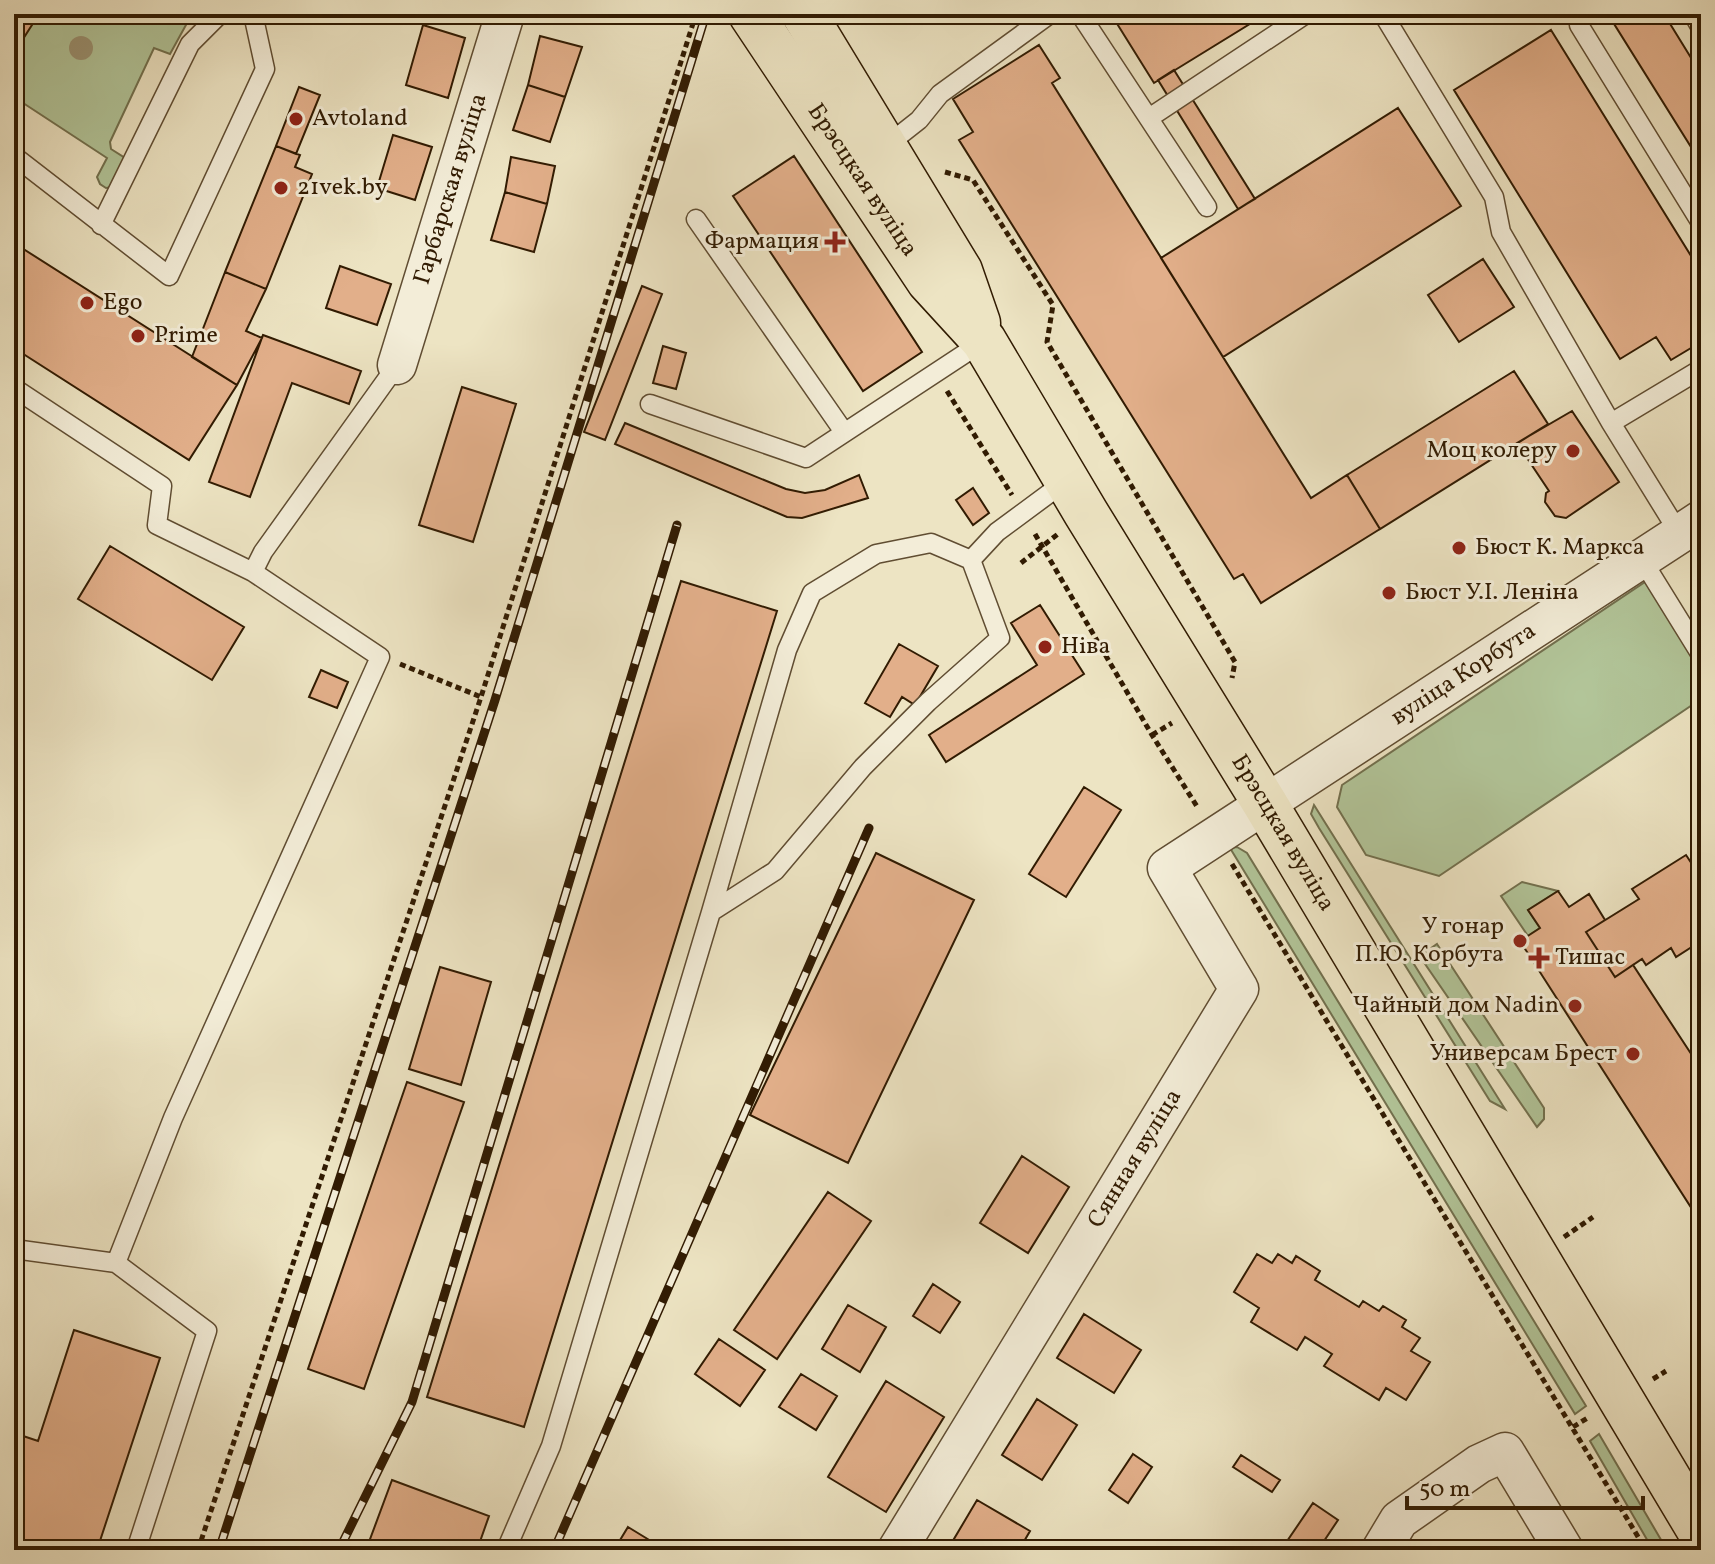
<svg xmlns="http://www.w3.org/2000/svg" width="1715" height="1564" font-family="Vollkorn,serif">
<style>
.green{fill:#b2c599;stroke:#72704e;stroke-width:2}
.building{fill:#e2af8a;stroke:#311b02;stroke-width:2}
.lines{fill:none;stroke-linecap:round;stroke-linejoin:round}
.service-casing{stroke:#604d32;stroke-width:21}
.minor-casing{stroke:#604d32;stroke-width:41}
.primary-casing{stroke:#311b02;stroke-width:47}
.path{stroke:#311b02;stroke-width:5;stroke-dasharray:6 4;stroke-linecap:butt}
.service{stroke:#f3edd8;stroke-width:18}
.minor{stroke:#f3edd8;stroke-width:38}
.primary{stroke:#ede4c3;stroke-width:44}
.rail-casing{stroke:#311b02;stroke-width:9}
.rail{stroke:#f3edd8;stroke-width:6;stroke-dasharray:18;stroke-linecap:butt}
.tree{fill:#9b9272}
.poi-dot{fill:#8f2418;stroke:#f3edd8;stroke-width:3}
.labels{text-anchor:middle;dominant-baseline:central;stroke-width:6;stroke-linejoin:round;paint-order:stroke}
.poi-label{font-size:24px;fill:#311b02;stroke:#f3edd8;text-anchor:start}
.street-label{font-size:24px;fill:#311b02;stroke:#f3edd8}
</style>
<rect width="100%" height="100%" fill="#ede4c3"/>
<filter id="stains"><feTurbulence type="fractalNoise" baseFrequency=".0025" numOctaves="4"/><feColorMatrix values="0 0 0 0 .2 0 0 0 0 .09 0 0 0 0 .02 0 0 0 .5 -.17"/></filter>
<radialGradient id="worn" r=".72"><stop offset=".6" stop-color="#630" stop-opacity="0"/><stop offset="1" stop-color="#630" stop-opacity=".3"/></radialGradient>
<path class="green" d="M14,14H192L170,54L154,48L110,142L111,149L125,158L112,187L106,188L100,184L97,177L107,158L14,97Z
M1648,580L1701,665V699L1439,876L1366,855L1337,807L1342,785Z
M1314,805L1505,1109L1490,1101L1319,828L1311,814Z
M1237,847L1247,853L1586,1406L1575,1414L1230,848Z
M1522,882L1558,891L1528,910L1540,928L1528,936L1501,896Z
M1437,944L1544,1108V1119L1537,1127L1423,961L1424,953Z
M1599,1434L1667,1550H1653L1590,1441Z"/>
<path class="building" d="M14,14H39L14,53Z
M1111,14H1266L1154,83Z
M1620,14H1664L1701,74V163L1611,19Z
M423,25L465,38L448,98L406,85Z
M1551,30L1701,272V342L1671,360L1656,337L1620,359L1454,90Z
M540,36L582,47L565,97L528,85Z
M1039,45L1060,78L1052,83L1311,498L1347,475L1380,529L1261,603L1243,574L1234,579L959,140L973,132L953,99Z
M1174,70L1255,199L1238,209L1158,80Z
M528,85L565,97L550,142L513,130Z
M299,87L320,95L296,154L276,146Z
M1398,108L1461,206L1223,357L1161,258Z
M393,135L432,147L415,200L377,188Z
M276,146L300,155L295,167L312,174L266,289L225,272Z
M794,156L922,352L863,391L733,196Z
M511,157L555,166L547,204L505,192Z
M505,192L547,204L534,252L491,240Z
M14,243L237,385L189,460L14,348Z
M1483,259L1514,307L1459,342L1428,295Z
M340,266L391,284L377,325L326,308Z
M225,272L266,289L246,331L262,338L237,385L192,357Z
M642,286L662,294L605,440L584,432Z
M263,335L361,371L349,404L292,383L250,497L209,482Z
M663,346L686,353L676,389L653,383Z
M1514,371L1548,424L1380,529L1347,475Z
M462,387L516,404L473,542L419,525Z
M1572,411L1619,482L1566,518L1555,516L1545,502L1546,493L1549,491L1517,443Z
M625,423L786,489L805,493L825,490L859,475L868,498L802,518L787,517L615,444Z
M973,488L989,513L973,525L956,500Z
M110,546L244,627L212,680L78,599Z
M681,581L777,611L524,1427L427,1397Z
M1040,605L1084,674L946,762L929,735L1037,665L1011,623Z
M899,644L938,666L915,705L902,697L890,717L865,703Z
M321,670L348,682L337,708L309,697Z
M1084,787L1121,810L1066,897L1029,874Z
M876,853L974,900L848,1163L750,1115Z
M1686,855L1692,864L1701,858V941L1676,957L1671,948L1646,965L1642,959L1615,977L1586,932L1639,899L1632,889Z
M1558,891L1569,907L1589,894L1605,920L1586,932L1615,977L1633,965L1701,1069V1223L1520,941L1540,928L1528,910Z
M440,967L491,982L461,1085L409,1069Z
M407,1082L464,1102L364,1389L308,1369Z
M1022,1156L1069,1187L1028,1253L980,1223Z
M828,1192L871,1221L777,1359L734,1330Z
M1257,1254L1272,1263L1278,1254L1292,1263L1296,1256L1320,1271L1315,1280L1359,1307L1363,1301L1379,1311L1383,1306L1406,1320L1402,1327L1420,1338L1411,1351L1430,1362L1406,1400L1386,1388L1379,1400L1324,1366L1332,1354L1305,1337L1297,1350L1251,1322L1259,1308L1234,1292Z
M933,1284L960,1302L940,1333L913,1316Z
M848,1305L886,1327L860,1372L822,1349Z
M1084,1314L1141,1350L1114,1393L1057,1358Z
M74,1330L160,1358L97,1550H14V1533L19,1519L14,1518V1433L38,1441Z
M719,1339L765,1370L740,1406L695,1374Z
M801,1374L837,1396L816,1430L779,1407Z
M886,1381L944,1417L886,1512L828,1477Z
M1037,1399L1077,1425L1042,1480L1002,1455Z
M1133,1454L1152,1467L1128,1503L1109,1490Z
M1241,1455L1280,1480L1272,1492L1233,1467Z
M392,1480L489,1516L477,1550H366Z
M977,1500L1030,1531L1019,1550H961L951,1544Z
M1313,1503L1338,1520L1318,1550H1281Z
M628,1527L659,1546L656,1550H614Z"/>
<g class="lines">
<defs>
<path id="service" d="M1080,14L1207,207
M1383,14L1494,197L1501,232L1611,423L1679,533
M1693,14L1701,28
M1579,25L1701,223
M1149,118L1306,14
M886,146L919,120L940,94L1050,14
M14,156L169,276L265,69L253,14
M696,219L844,432
M101,225L190,44L220,14
M14,388L162,486L157,525L253,572L380,657L173,1118L116,1263
M650,404L806,458L984,341
M1611,423L1701,369
M1641,558L1701,655
M253,572L263,552L397,365
M711,912L775,871L863,767L928,702L1000,638L971,560
M14,1249L116,1263L207,1331L136,1550
M506,1550L551,1446L711,912L787,650L812,593L876,554L931,543L971,560L997,532L1066,481"/>
<g id="minor">
<path id="s1" d="M397,365L505,14"/>
<path id="s2" d="M897,1550L1239,989L1167,868L1701,520"/>
<path d="M1381,1550L1399,1520L1479,1464L1505,1452L1564,1550"/>
</g>
<g id="primary">
<path id="s3" d="M751,14L929,281L984,341L1086,513L1264,802L1701,1533"/>
<path d="M804,14L960,271L978,323"/>
</g>
</defs>
<use href="#service" class="service-casing"/>
<use href="#minor" class="minor-casing"/>
<use href="#primary" class="primary-casing"/>
<path class="path" d="M945,172L973,180L1053,305L1047,342L1235,662L1232,678
M947,391L1012,495
M1035,534L1152,735L1198,808
M1021,563L1058,534
M400,664L481,697
M1152,735L1172,723
M1232,864L1646,1550
M1564,1237L1593,1217
M1653,1379L1666,1371
M1573,1427L1589,1417
M198,1550L481,697L696,14"/>
<use href="#service" class="service"/>
<use href="#minor" class="minor"/>
<use href="#primary" class="primary"/>
<defs>
<path id="rail" d="M219,1550L495,700L706,14
M339,1550L412,1402L677,525
M554,1550L869,828"/>
</defs>
<use href="#rail" class="rail-casing"/>
<use href="#rail" class="rail"/>
</g>
<circle class="tree" cx="81" cy="48" r="12"/>
<g class="poi-dot">
<circle cx="296" cy="119" r="8"/>
<circle cx="281" cy="188" r="8"/>
<path d="M831 230h8v8h8v8h-8v8h-8v-8h-8v-8h8z"/>
<circle cx="87" cy="303" r="8"/>
<circle cx="138" cy="336" r="8"/>
<circle cx="1573" cy="451" r="8"/>
<circle cx="1459" cy="548" r="8"/>
<circle cx="1389" cy="593" r="8"/>
<circle cx="1045" cy="647" r="8"/>
<circle cx="1520" cy="941" r="8"/>
<path d="M1535 946h8v8h8v8h-8v8h-8v-8h-8v-8h8z"/>
<circle cx="1575" cy="1006" r="8"/>
<circle cx="1633" cy="1054" r="8"/>
</g>
<g class="labels">
<g class="poi-label">
<text x="312" y="119">Avtoland</text>
<text x="297" y="188">21vek.by</text>
<text x="819" y="242" text-anchor="end">Фармация</text>
<text x="103" y="303">Ego</text>
<text x="154" y="336">Prime</text>
<text x="1557" y="451" text-anchor="end">Моц колеру</text>
<text x="1475" y="548">Бюст К. Маркса</text>
<text x="1405" y="593">Бюст У.І. Леніна</text>
<text x="1061" y="647">Ніва</text>
<text x="1504" y="927" text-anchor="end">У гонар<tspan x="1504" dy="28">П.Ю. Корбута</tspan></text>
<text x="1555" y="958">Тишас</text>
<text x="1559" y="1006" text-anchor="end">Чайный дом Nadin</text>
<text x="1617" y="1054" text-anchor="end">Универсам Брест</text>
</g>
<g class="street-label">
<text stroke="none"><textPath href="#s3" startOffset="200">Брэсцкая вуліца</textPath></text>
<text stroke="none"><textPath href="#s1" startOffset="184">Гарбарская вуліца</textPath></text>
<text stroke="none"><textPath href="#s2" startOffset="1152">вуліца Корбута</textPath></text>
<text stroke="none"><textPath href="#s3" startOffset="978">Брэсцкая вуліца</textPath></text>
<text stroke="none"><textPath href="#s2" startOffset="458">Сянная вуліца</textPath></text>
</g>
</g>
<rect width="1715" height="1564" fill="none" stroke="#ede4c3" stroke-width="48"/>
<rect x="16" y="16" width="1683" height="1532" fill="none" stroke="#311b02" stroke-width="4"/>
<rect x="24" y="24" width="1667" height="1516" fill="none" stroke="#311b02" stroke-width="2"/>
<path d="M1407 1496v12h236v-12" fill="none" stroke="#311b02" stroke-width="4"/>
<text x="1419" y="1496" font-size="24" fill="#311b02" stroke="#f3edd8" stroke-width="6" paint-order="stroke">50 m</text>
<rect width="100%" height="100%" filter="url(#stains)"/>
<rect width="100%" height="100%" fill="url(#worn)"/>
</svg>
